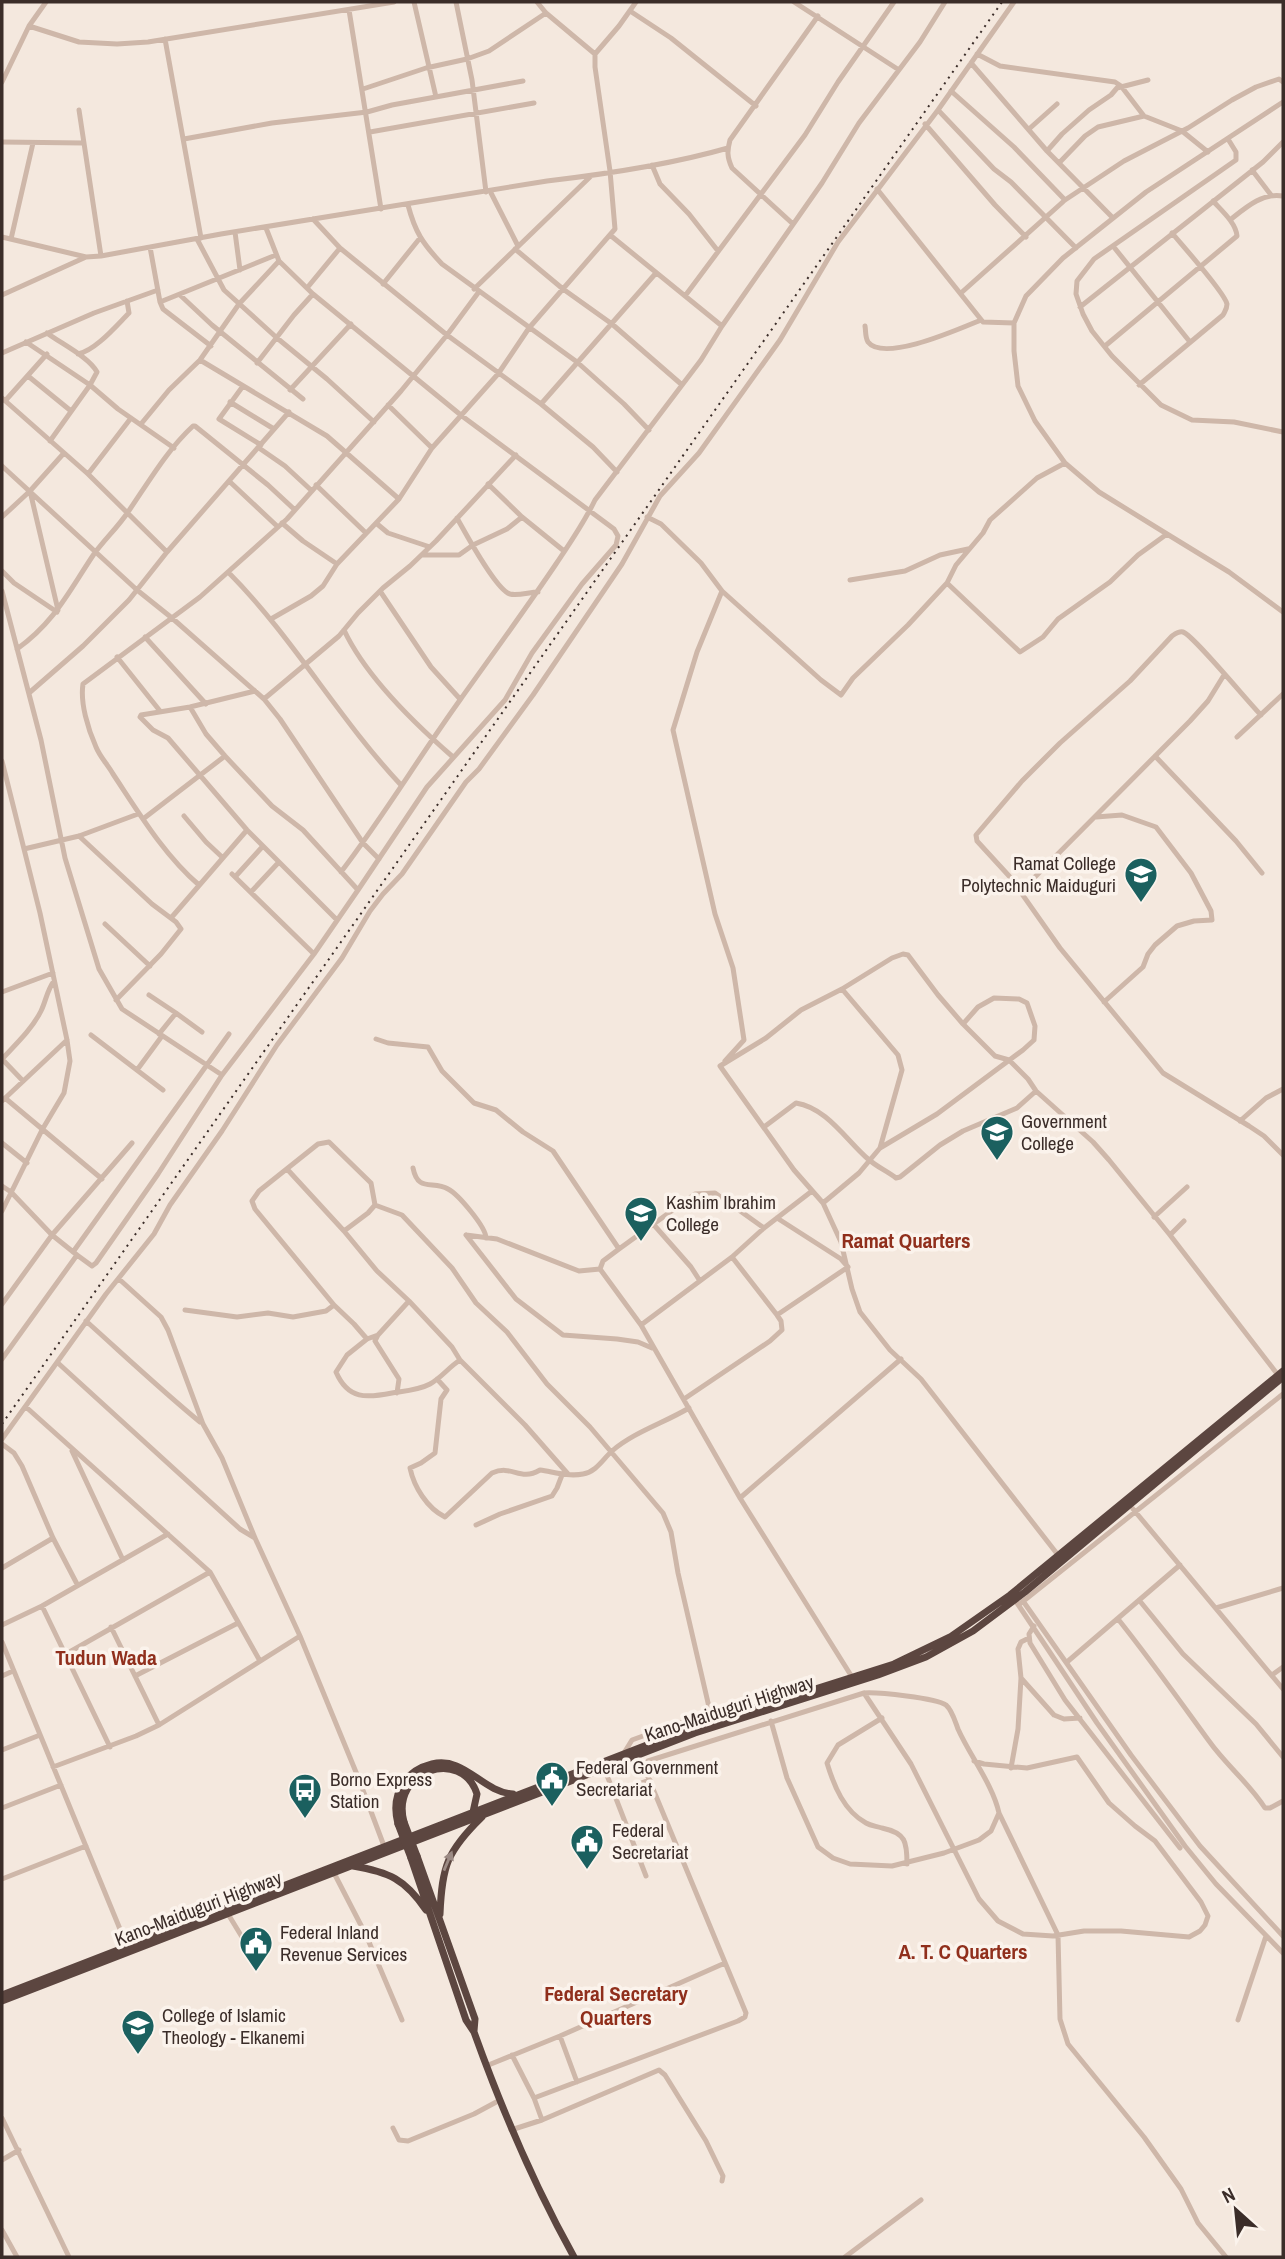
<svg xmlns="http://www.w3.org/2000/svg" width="1285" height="2259" font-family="'Archivo Narrow',sans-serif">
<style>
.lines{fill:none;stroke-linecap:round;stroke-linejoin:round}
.minor{stroke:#ceb7a9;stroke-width:5}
.highway{stroke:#5c4640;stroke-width:7}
.rail{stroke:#3b2d29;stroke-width:2;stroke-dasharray:2 5;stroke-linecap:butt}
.highway-bridge{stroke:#5c4640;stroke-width:7}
.oneway{fill:#9c8b85}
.labels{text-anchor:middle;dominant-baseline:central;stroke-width:7;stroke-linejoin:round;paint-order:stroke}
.poi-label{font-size:19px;fill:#3b2d29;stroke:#fbf3ec;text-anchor:start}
.street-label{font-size:19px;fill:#3b2d29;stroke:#fbf3ec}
.neighbourhood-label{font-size:21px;font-weight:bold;fill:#902f1c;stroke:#fbf3ec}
</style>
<rect width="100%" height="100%" fill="#f4e8de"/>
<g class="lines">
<path class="minor" d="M414,2L436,97
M456,2L472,80L486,192
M537,2L546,13L595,54
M794,2L899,70
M349,10L381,209
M630,11L671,38L756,106
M29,26L79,42L117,44L148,42L394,2
M165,39L201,238
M977,54L1000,66L1115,82L1121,86L1144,116L1182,131L1208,152
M971,63L1047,151L1113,218
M2,82L29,26L46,2
M363,89L426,68L467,59L489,51L546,13
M951,91L1014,147L1065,200
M79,110L101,256
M938,110L994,169L1011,182L1076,248
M925,124L995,205L1026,237
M1029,129L1057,104
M370,132L534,103
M184,139L272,123L367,112L392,105L523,81
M1228,139L1236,152V160L1094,259L1077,281L1076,294L1083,314L1092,331L1112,356L1161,405L1192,420L1234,422L1283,432
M2,142L83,143
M1047,151L1062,134L1089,110L1111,95L1117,88L1148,80
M1059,163L1085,136L1098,127L1144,116
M652,165L660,184L689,214L718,251
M1252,170L1271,195
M877,189L983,322L1014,323L1026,296L1063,258L1146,192L1283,102
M490,191L518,246
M408,205C415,232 423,244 442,264L577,362L624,404L649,430
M313,219L340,248L447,335L541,404L593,447L617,472
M1230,220C1245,208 1263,192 1283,196
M793,224L732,168C727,157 727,151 730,140L818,16
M266,228L279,261L313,294L462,416L614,529L618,536L616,545L582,584L532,653L505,700L427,787L358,890
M235,232L240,270
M610,235L722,326
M2,237L86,257L101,256L221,234L547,181C607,174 669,165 728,148
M11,239L33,143
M197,239L224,290L277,338L327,379L374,422
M1113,246L1190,342
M150,247L160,302L163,309L211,346
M515,249L563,289L612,324L681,384
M383,284L420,238
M307,288L340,248
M474,289L590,177
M961,293L1065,200L1124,161L1188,128L1232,100L1256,87L1279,79L1283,82
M2,295L86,257
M180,295L212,325L303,399
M685,296L805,135L838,82L894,2
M160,302L276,255
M1080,307L1263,162L1283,142
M1014,323V351L1018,386L1035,421L1065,463L1099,492L1167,534
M865,326C866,332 865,337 868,342C884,363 961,328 981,320
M47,333C60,343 89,357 97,372L90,385L50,441
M26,342L90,385L118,409L174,448
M1105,346L1237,236C1236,223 1222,211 1213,201
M2,353L94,313L158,290
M78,354C96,350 116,326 129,313L127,301
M200,360L327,436L399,499
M257,363L294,315L313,294
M28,376L71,411
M1139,385L1223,315C1225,311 1227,309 1227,304C1225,293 1182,245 1172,233
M243,386L219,419L261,445
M290,390L351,324
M2,398L88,474L167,552
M5,401L47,354
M230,402L274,429
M541,404L656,273
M388,405L432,448
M141,424L169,390L200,360L239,304L279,261
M259,448L285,466L312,491
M2,466L137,590L172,618L264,699L280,719L363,843L379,859
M88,474L131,418
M229,481L278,527
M488,484L522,517L564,551
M316,485L366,533
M30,491L58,610
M2,517L30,491L64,453
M647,517L661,524L701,563L722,591L821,680L841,695L853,678L908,625L947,583L956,565L983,533L990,520L1037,478L1065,463
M457,518C465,532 496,590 510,594C518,596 530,592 538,592
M282,523L303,541L337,564
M376,523L388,533L430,547
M422,555H459L473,545L507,529L522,517
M2,571L14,583L57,612
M228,572C293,637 338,718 401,785
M850,580L905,571L940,555L968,549
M947,583L1020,652L1043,637L1058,619L1110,582L1138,555L1167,534L1229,572L1283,612
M2,591L41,740L65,858L99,969L122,1009L222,1075
M380,591L431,667L460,699
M722,591L697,652L673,730L715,914L733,968L744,1040L725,1061
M271,619L311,596L323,586L337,564L399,499L432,448L498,374L529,328L615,229L610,171L595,67V54L619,26L636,2
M344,630C365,675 415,724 453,757
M145,637L206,704
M17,649C55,622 69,591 94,554C105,539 118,527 128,512C148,483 167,450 193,426H195L268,485L295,510
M117,657L160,711
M255,691L190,707L141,715L140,717L153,730L168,738L247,830L337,920
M29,693L83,646L129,600L167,552L289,412
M264,699L339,636L358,613L383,588L410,566L436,541L516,455
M1261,715C1249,703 1193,635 1183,632C1179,631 1175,634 1172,636L1130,681L1060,743L1022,781L976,835L977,841L1010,877L1060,948L1163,1073L1249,1126L1264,1136L1283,1155
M1237,737L1283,694
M1155,756L1236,841L1262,873
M2,761L40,913L67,1040L70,1061L64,1093L42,1130L2,1211
M184,816L206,842L222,857
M1096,817L1122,815L1156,827L1191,873L1211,911L1212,920L1194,921L1177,926L1155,945L1148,954L1143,967L1104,1002
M143,819L225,756
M79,836L152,904L176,922L181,929L161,954L116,1000
M24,849L79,836L138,814
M341,872C383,817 419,757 460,700C492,655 525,610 556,564C570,543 584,523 595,500L701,360L722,326L822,183L859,123L920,42L945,2
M232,874L314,954
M235,877L263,846
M199,885C164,855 139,813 113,774C108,765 100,757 96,747C88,729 80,703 83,684L200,597L287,519L401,391L447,335L478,293
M251,892L279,862
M1020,892L1190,721L1208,701L1224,675
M171,918L247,830
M105,924L150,966
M2,992L53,973
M149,995L176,1013
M159,1034L176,1013L202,1032
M91,1035L163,1090
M376,1039L388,1043L428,1047L442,1071L474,1103L496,1110L523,1132L553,1151L619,1249
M720,1066L766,1038L801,1010L842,989L892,958L903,954L908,955L938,995L963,1024L995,1056L1009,1060L1028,1079L1036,1091L1093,1142L1109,1160L1170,1235L1278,1375
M720,1066L794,1170L823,1203L841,1242L852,1289L860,1312L890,1350L921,1379L1058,1555
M137,1070L162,1036
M23,1081L2,1059C16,1044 32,1029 41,1011C46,1001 47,990 54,981
M5,1098L102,1179
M2,1101L67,1040
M1240,1121L1266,1098L1283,1089
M764,1127L796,1103C827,1108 846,1140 868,1159C877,1167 887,1171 896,1178L900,1177L940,1145L963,1131L1017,1108L1036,1091
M2,1143L27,1163
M880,1148L937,1114L1023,1050L1034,1040L1035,1026L1027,1003L1019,999L994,998L978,1007L963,1024
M413,1168C418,1193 433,1180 448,1189C458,1194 486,1227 486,1238
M287,1169L344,1231L377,1271L409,1301L452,1347L460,1360L525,1425L568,1474
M2,1186L11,1192L52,1235L77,1255L2,1359
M823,1203L859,1173L880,1148L902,1070L898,1055L842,989
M375,1205L402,1215L452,1268L476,1303L507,1332L547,1384L590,1427L663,1513L671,1532L678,1573L712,1720
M1154,1217L1187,1187
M654,1225L691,1267L700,1281
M344,1231L368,1213L375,1205L371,1183L329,1142L318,1144L259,1191L252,1201L255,1209L334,1305L354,1324L367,1339
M466,1235L516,1299L563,1335L617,1339L638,1342L652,1348
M466,1235L497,1239L579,1271L600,1269
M1170,1235L1184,1221
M73,1252L229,1034
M77,1255L92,1266L96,1263L158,1174L222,1075L314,954L358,890L303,830L272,806L225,756L206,734L190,707
M600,1269L641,1325L740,1498L852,1677
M600,1269L603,1261L619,1249L695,1194L715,1193L764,1228
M119,1279L161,1317L168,1330L203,1424L222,1458L255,1538L300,1636L358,1777L384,1846
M409,1301L378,1335L367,1339L347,1355L336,1372C348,1400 367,1398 392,1393C405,1391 419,1390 430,1384C441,1378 449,1367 460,1360
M2,1304L52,1235L132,1143
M185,1310L237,1317L268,1313L293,1317L326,1311L334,1305
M777,1315L848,1267L841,1259L777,1218
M86,1321C124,1355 161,1390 200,1422
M641,1325L732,1257L764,1228L812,1191
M378,1335L375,1341L399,1379L397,1393
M58,1363L240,1529L255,1538
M437,1379L447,1390L441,1399L435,1453L421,1463L410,1468C414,1487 427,1508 445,1517L492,1473C513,1464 519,1482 540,1470C554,1472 568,1477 583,1474C596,1472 603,1459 612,1451C634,1432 664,1423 689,1408
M684,1399L770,1341L782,1330L781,1321L777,1315L732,1257
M26,1407L210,1572L260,1661
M2,1439L106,1294L154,1234L170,1205L222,1131L277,1045L342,958L370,911L383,894L402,874L466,782L479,769L533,695L622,564L660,496L699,453L780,340L838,242L938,110L1014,2
M2,1444L14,1453L22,1466L53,1538L77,1584
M72,1451L123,1560
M740,1498L901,1359
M1133,1509L1283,1689
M476,1525L500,1514L552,1496L557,1488L562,1475
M2,1568L53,1538
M1015,1600L1097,1723L1185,1846L1216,1884L1283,1953
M1139,1600L1183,1654L1256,1724L1283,1757
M1023,1601L1131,1755L1200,1846L1283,1936
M1021,1603L1283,1394
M42,1606L110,1747
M1216,1608L1283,1588
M1118,1619C1150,1659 1179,1700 1209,1741C1226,1765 1249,1783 1265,1808H1270L1283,1801
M2,1625L42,1606L168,1534
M1034,1626L1029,1634L1030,1643L1065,1700L1180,1848
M111,1627L159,1725
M2,1642L122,1934L137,1942
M66,1654L210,1572
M1067,1662L1180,1565
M1272,1675L1283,1667
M2,1676L13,1671
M135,1676L238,1623
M1021,1678L1054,1715L1064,1719L1080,1718
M864,1693L911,1764L979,1899L998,1921L1023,1934L1053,1936L1084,1931H1121L1189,1937L1200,1931L1205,1925L1208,1916L1201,1902L1155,1841L1135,1826L1109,1803L1077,1757L1027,1768L984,1764L974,1761
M882,1718L838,1745L827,1763C834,1786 844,1811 866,1823C871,1826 876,1826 882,1828C906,1833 907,1842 907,1864
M771,1721L787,1778L818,1847L833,1858L850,1864L892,1866L944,1853L979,1840L991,1831L999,1813
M2,1750L40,1735
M624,1753L632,1740L673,1725L710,1715
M603,1765L646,1876
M53,1767L136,1736L159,1725L300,1636
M1011,1768L1018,1729L1021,1678L1018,1649L1021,1642L1029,1638
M615,1792L650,1780
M2,1808L61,1785
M334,1873L366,1935L402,2020
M2,1879L86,1846
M228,1914L242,1937
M1238,2020L1266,1936
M560,2036L577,2082
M512,2055L534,2098L542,2120
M486,2066L560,2036L725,1963
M534,2098L738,2021L745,2017L746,2013L646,1772L645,1765L648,1761L864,1693C878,1692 936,1698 946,1705C952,1710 955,1721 958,1729C970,1756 993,1785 999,1813L1058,1935L1060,2019L1068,2044L1144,2137L1181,2189L1198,2223L1226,2257
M2,2118L69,2257
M393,2128L399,2140L408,2141L474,2114L500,2100
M511,2130L542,2120L659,2070L665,2075L706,2141L723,2176L722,2181
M2,2160L19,2150
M2,2230L17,2257
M845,2257L921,2200"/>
<path class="highway" d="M404,1822C390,1770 462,1747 477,1794L473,1812
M398,1824C394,1809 395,1795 404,1782C411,1772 420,1767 432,1764C465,1756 482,1792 513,1794
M417,1856L475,2019L474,2031
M411,1858L466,2020L474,2032C502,2110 534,2185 574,2257
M353,1866C389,1872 405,1879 426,1910
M440,1914C442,1866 447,1851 482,1817
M2,1995L683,1731L894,1664L950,1637L1010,1595L1283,1371
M2,2001L695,1733L878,1675L926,1657L973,1631L1025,1592L1283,1377"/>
<path class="rail" d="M2,1424L1002,2"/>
<path class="highway-bridge" d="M404,1822L417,1856
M398,1824L411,1858"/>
</g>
<defs><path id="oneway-solid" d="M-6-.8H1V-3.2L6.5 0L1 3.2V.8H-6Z" transform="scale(1.75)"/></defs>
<use class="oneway" href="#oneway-solid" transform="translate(448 1861) rotate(-67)"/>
<defs>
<symbol id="school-pin" viewBox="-11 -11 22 30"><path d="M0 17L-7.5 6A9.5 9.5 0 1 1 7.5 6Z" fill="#1b605f" stroke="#fbf3ec"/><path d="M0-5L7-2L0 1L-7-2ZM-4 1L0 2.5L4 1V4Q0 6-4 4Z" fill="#fff"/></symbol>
<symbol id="civic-pin" viewBox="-11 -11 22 30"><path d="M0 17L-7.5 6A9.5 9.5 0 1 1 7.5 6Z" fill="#1b605f" stroke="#fbf3ec"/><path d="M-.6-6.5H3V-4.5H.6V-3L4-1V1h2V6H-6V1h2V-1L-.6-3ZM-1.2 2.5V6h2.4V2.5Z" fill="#fff"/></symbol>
<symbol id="bus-pin" viewBox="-11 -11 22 30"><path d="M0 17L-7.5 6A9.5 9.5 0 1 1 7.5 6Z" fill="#1b605f" stroke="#fbf3ec"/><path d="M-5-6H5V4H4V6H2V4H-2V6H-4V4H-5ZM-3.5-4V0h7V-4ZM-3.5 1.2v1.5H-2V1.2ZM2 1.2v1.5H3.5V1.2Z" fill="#fff"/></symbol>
</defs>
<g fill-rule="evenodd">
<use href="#school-pin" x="1122" y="855" width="38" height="52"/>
<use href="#school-pin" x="978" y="1113" width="38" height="52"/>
<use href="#school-pin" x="622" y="1194" width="38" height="52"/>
<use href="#civic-pin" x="533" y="1759" width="38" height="52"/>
<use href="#bus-pin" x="286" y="1771" width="38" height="52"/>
<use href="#civic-pin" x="568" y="1822" width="38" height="52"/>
<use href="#civic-pin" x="237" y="1924" width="38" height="52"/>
<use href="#school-pin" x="119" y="2007" width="38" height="52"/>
</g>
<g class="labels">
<g class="poi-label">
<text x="1116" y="863" text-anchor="end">Ramat College<tspan x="1116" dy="22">Polytechnic Maiduguri</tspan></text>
<text x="1021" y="1121">Government<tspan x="1021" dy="22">College</tspan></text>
<text x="666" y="1202">Kashim Ibrahim<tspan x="666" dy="22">College</tspan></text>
<text x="576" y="1767">Federal Government<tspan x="576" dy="22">Secretariat</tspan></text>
<text x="330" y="1779">Borno Express<tspan x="330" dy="22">Station</tspan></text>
<text x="612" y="1830">Federal<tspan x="612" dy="22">Secretariat</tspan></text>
<text x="280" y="1932">Federal Inland<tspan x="280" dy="22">Revenue Services</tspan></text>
<text x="162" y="2015">College of Islamic<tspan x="162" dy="22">Theology - Elkanemi</tspan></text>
</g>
<g class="street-label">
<text transform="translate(729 1708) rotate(-18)">Kano-Maiduguri Highway</text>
<text transform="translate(198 1908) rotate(-21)">Kano-Maiduguri Highway</text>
</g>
<g class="neighbourhood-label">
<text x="906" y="1240">Ramat Quarters</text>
<text x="106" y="1657">Tudun Wada</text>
<text x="963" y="1951">A. T. C Quarters</text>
<text x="616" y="1993">Federal Secretary<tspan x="616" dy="24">Quarters</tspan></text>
</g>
</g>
<rect width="1285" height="2259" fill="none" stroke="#3b2d29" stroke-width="7"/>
<g transform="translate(1236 2210) rotate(333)" stroke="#fbf3ec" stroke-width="5" paint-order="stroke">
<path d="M0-5L12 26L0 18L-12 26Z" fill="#3b2d29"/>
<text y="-10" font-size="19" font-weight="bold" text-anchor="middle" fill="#3b2d29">N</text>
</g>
</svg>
